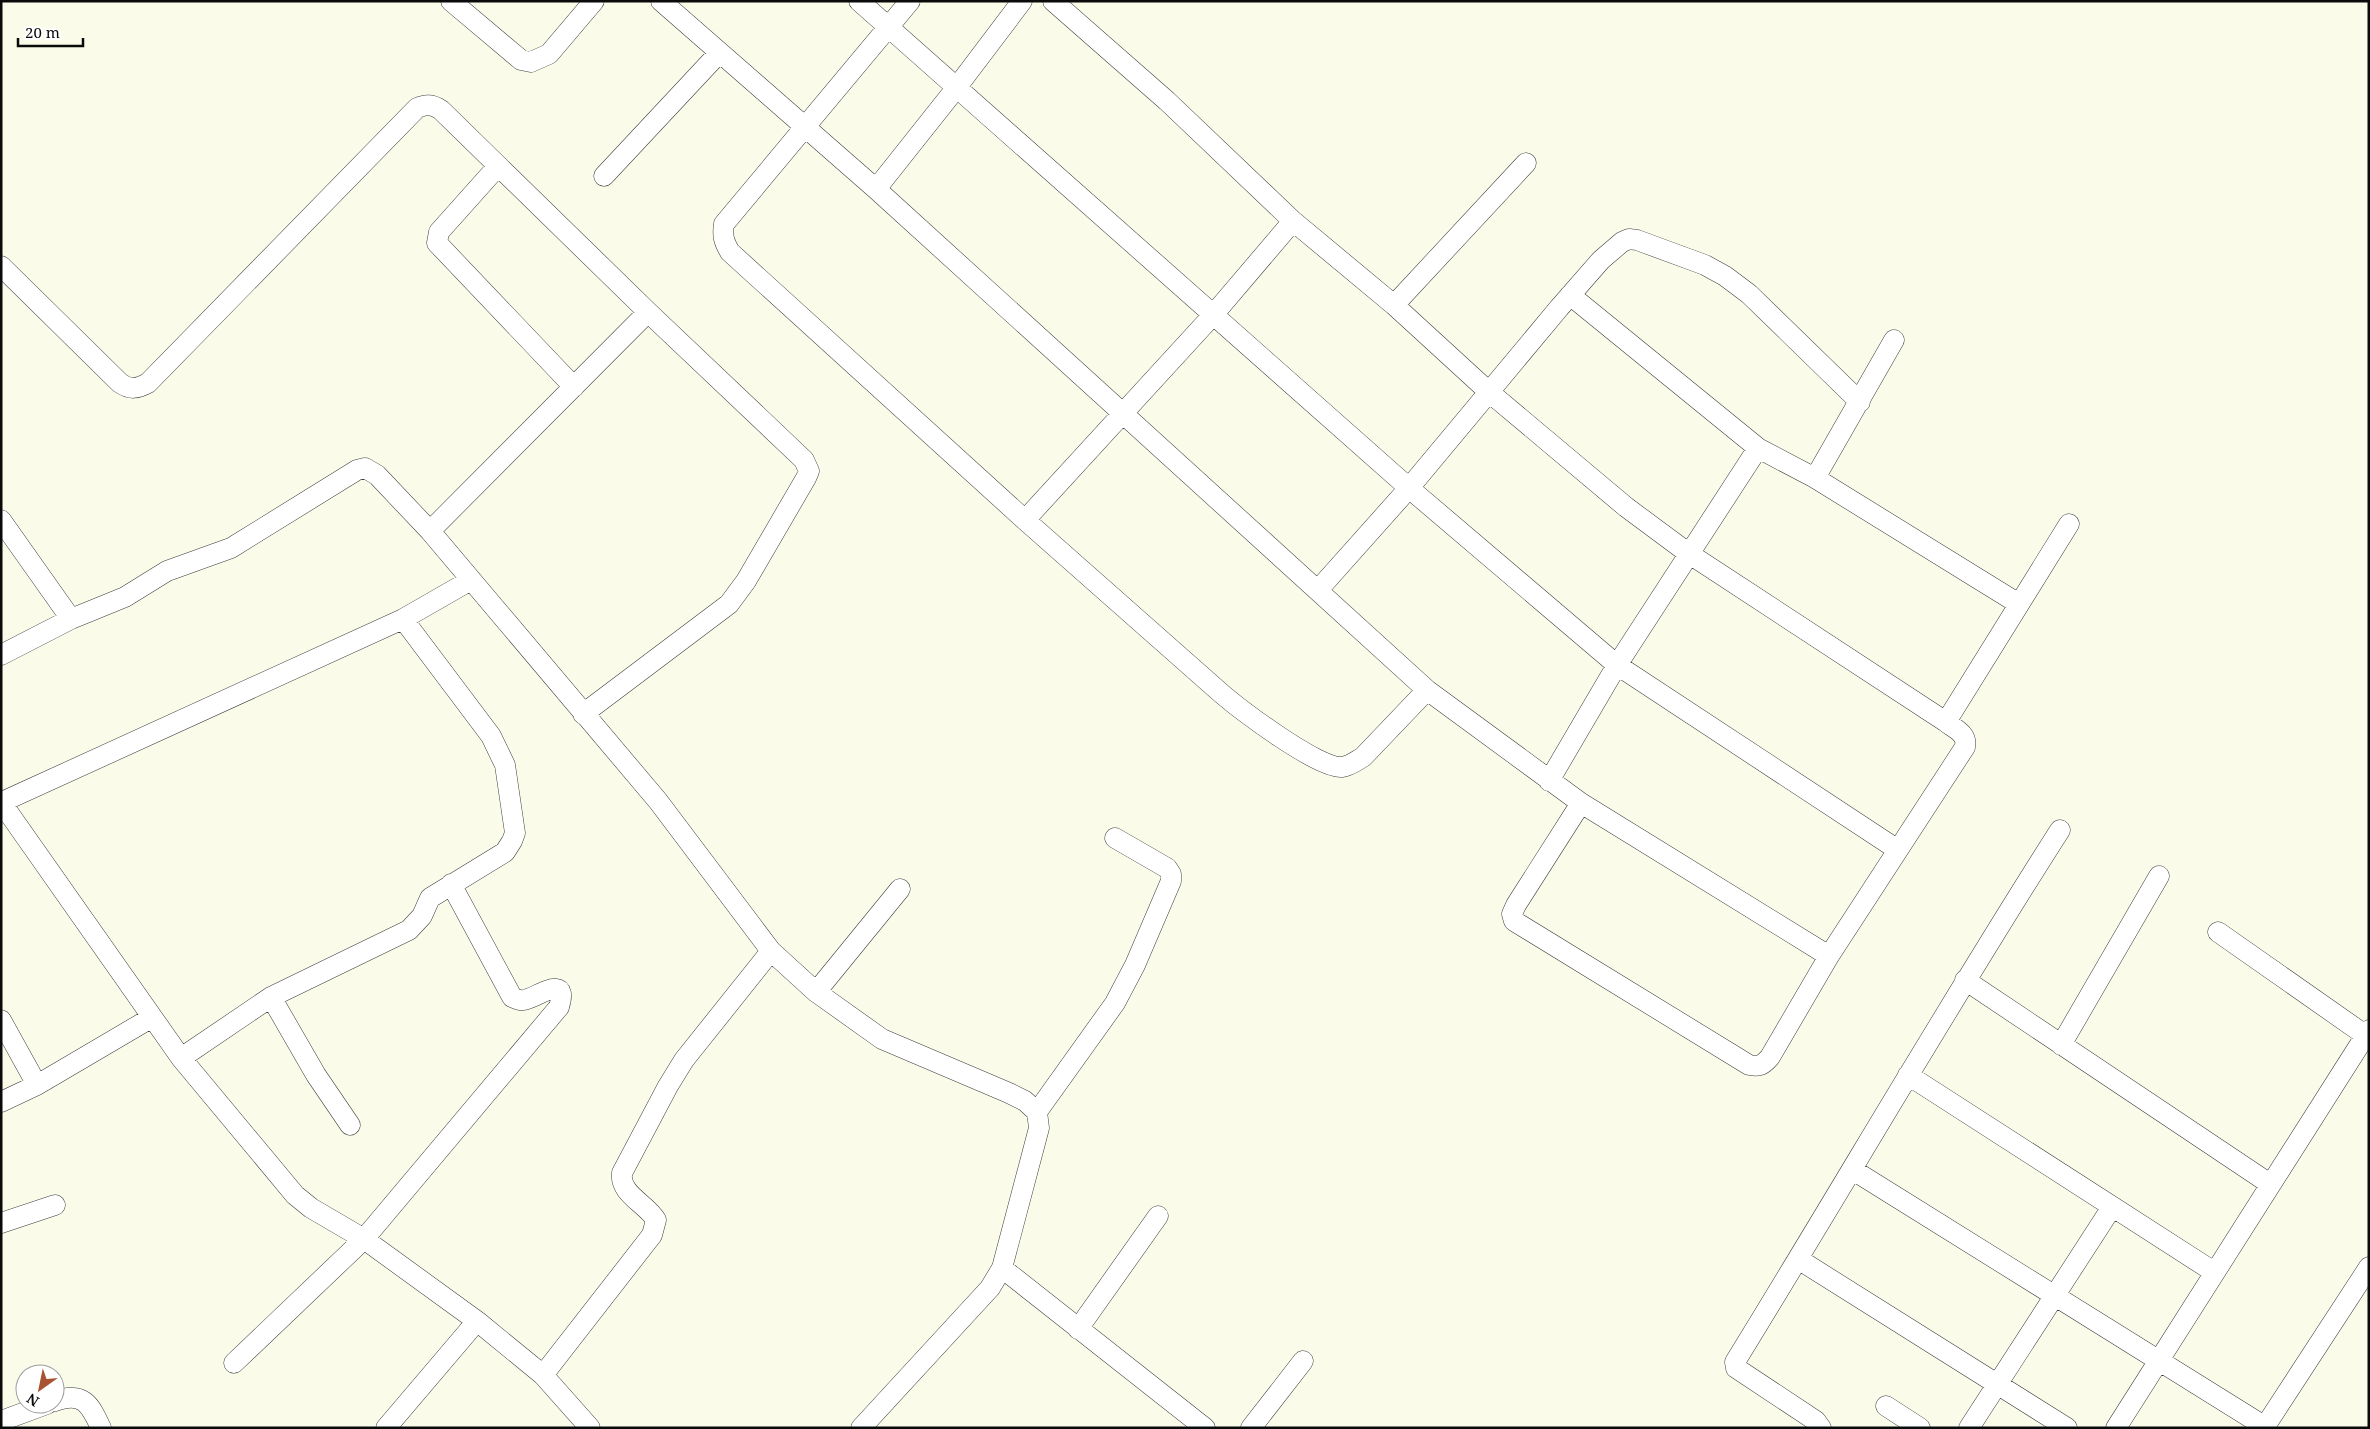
<svg xmlns="http://www.w3.org/2000/svg" width="2370" height="1429" font-family="'Noto Serif',serif">
<style>
.lines{fill:none;stroke-linecap:round;stroke-linejoin:round}
.street-casing{stroke:#3d3d3d;stroke-width:21}
.street{stroke:#fff;stroke-width:20}
</style>
<rect width="100%" height="100%" fill="#fafce9"/>
<g class="lines">
<defs>
<path id="street" d="M451,1L521,60L531,62L549,54L594,1
M661,1L876,189L1427,690L1581,803L1829,956
M859,1L1409,488L1617,665L1898,850
M910,1L724,224C722,236 724,242 730,252L1025,520L1222,694C1242,711 1319,769 1342,767C1350,766 1356,761 1363,757L1427,690
M1053,1L1167,101L1293,221L1394,305L1489,392L1626,507L1688,553L1946,722C1955,729 1968,734 1965,747L1829,956L1770,1057C1763,1065 1760,1067 1749,1065L1514,921L1512,914L1516,905L1581,803
M498,166L439,232L437,243L574,387
M604,176L719,53
M876,189L957,87L1022,1
M1,266L120,383C130,390 137,389 148,383L417,108C426,104 432,104 441,110L648,312L804,460L809,471L806,478L746,581L729,604L583,714
M1570,295L1758,448L1815,478L2019,604
M1394,305L1526,163
M1815,478L1894,340
M1,520L71,619
M1025,520L1213,315L1293,221
M430,531L648,312
M1318,590L1409,488L1559,308L1601,260L1622,242L1629,239L1637,240L1705,265L1725,276L1749,294L1860,402
M1,655L71,619L125,597L167,571L231,548L357,470L365,468L377,475L430,531L658,801L771,951L816,992L882,1039L1009,1093L1025,1101L1037,1112L1039,1128L1002,1268L990,1288L861,1428
M1946,722L2069,524
M1549,781L1617,665L1758,448
M1,802L181,1058L295,1195L311,1208L364,1239L477,1321L543,1375L590,1428
M2,802L403,619L471,580
M2218,932L2365,1035
M1965,980L2270,1184
M816,992L900,889
M271,997L316,1075L350,1125
M1,1020L37,1085
M2061,1045L2159,876
M181,1058L271,997L409,930L422,916L430,898L505,852L512,841L515,833L505,765L491,736L403,619
M1908,1075L2214,1272
M1,1102L37,1085L151,1018
M1037,1112L1115,1003L1135,965L1171,881V874L1167,868L1115,838
M1853,1170L2267,1428
M1,1223L55,1205
M1798,1259L2067,1428
M1002,1268L1205,1428
M1078,1329L1158,1216
M234,1363L364,1239L559,1007C570,972 536,998 524,1000C519,1001 516,999 512,997L451,884
M543,1375L652,1235L656,1220C647,1204 619,1194 622,1173L668,1086L684,1060L771,951
M55,1401C83,1391 90,1404 101,1428
M1886,1406L1920,1428
M1,1421L47,1404
M386,1428L477,1321
M1251,1428L1303,1361
M1821,1428L1816,1421L1736,1368L1735,1362C1844,1185 1948,1005 2060,830
M1969,1428L2112,1207
M2116,1428L2369,1030
M2264,1428L2369,1267"/>
</defs>
<use href="#street" class="street-casing"/>
<use href="#street" class="street"/>
</g>
<rect width="2370" height="1429" fill="none" stroke="#0a0a0a" stroke-width="5"/>
<g transform="translate(40 1389) rotate(213)"><circle r="24" fill="#ffffff" stroke="#9d9d9d"/>
<path d="M0-4L9 19L0 12L-9 19Z" fill="#a75334"/>
<text y="-8" font-size="14" font-weight="bold" text-anchor="middle" fill="#0a0a0a">N</text>
</g>
<path d="M18 38v8h65v-8" fill="none" stroke="#0a0a0a" stroke-width="2.5"/>
<text x="25" y="38" font-size="15" fill="#0a0a0a" stroke="#ffffff" stroke-width="4" paint-order="stroke">20 m</text>
</svg>
